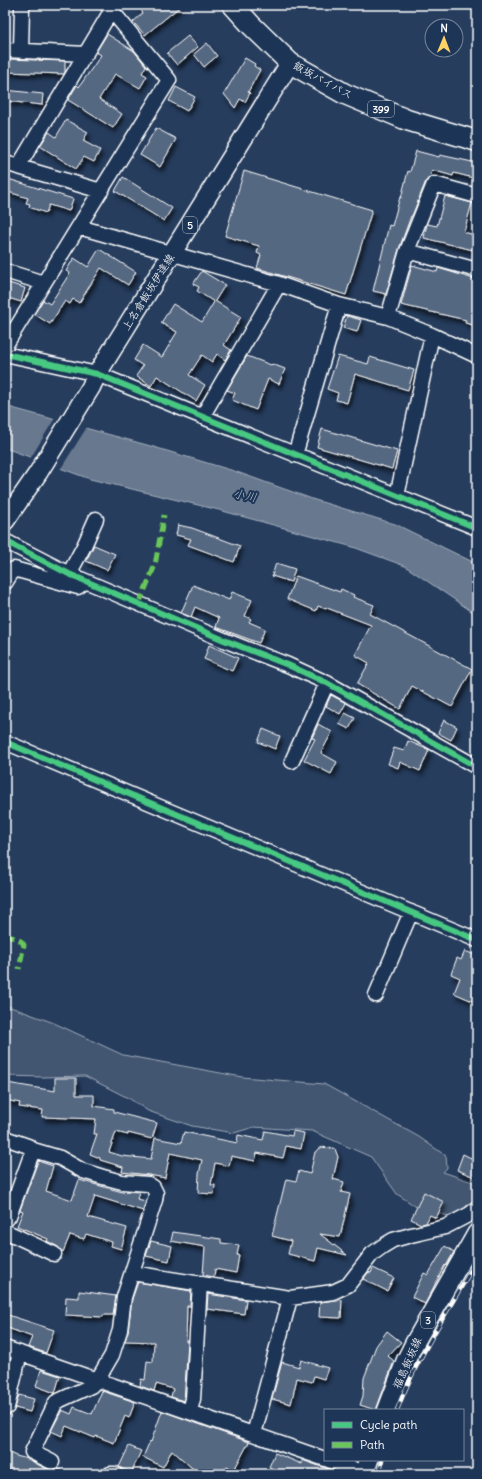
<svg xmlns="http://www.w3.org/2000/svg" width="482" height="1479" font-family="Delius,'Klee One',sans-serif">
<style>
.green{fill:#425672;stroke:#a0aab8}
.water{fill:#67788e;stroke:#a4aebb}
.pier{fill:#263d5e}
.building{fill:#556781;stroke:#fff;filter:url(#shadow)}
.lines{fill:none;stroke-linecap:round;stroke-linejoin:round}
.minor-casing{stroke:#fff;stroke-width:17}
.major-casing{stroke:#fff;stroke-width:21}
.highway-casing{stroke:#fff;stroke-width:23}
.minor{stroke:#1d3557;stroke-width:14}
.major{stroke:#1d3557;stroke-width:18}
.highway{stroke:#1d3557;stroke-width:20}
.rail-casing{stroke:#fff;stroke-width:4.5}
.rail{stroke:#1d3557;stroke-width:3;stroke-dasharray:9;stroke-linecap:butt}
.quiet{stroke:#6ac65a;stroke-width:5;stroke-dasharray:10 5;stroke-linecap:butt}
.cycleway-casing{stroke:#1d3557;stroke-width:8}
.cycleway{stroke:#46c982;stroke-width:6}
.labels{text-anchor:middle;dominant-baseline:central;stroke-width:4;stroke-linejoin:round;paint-order:stroke}
.shield{fill:#1d3557;stroke:#bbc2cd;stroke-width:1}
.shield-label{font-size:10px;font-weight:bold;fill:#fff}
.street-label{font-size:11px;fill:#fff;stroke:#1d3557}
.water-label{font-size:12px;font-style:italic;fill:#bbc2cc;stroke:#1d3557}
</style>
<defs>
<filter id="shadow"><feDropShadow dx="2.5" dy="4.5" stdDeviation="2" flood-color="#0009"/></filter>
</defs>
<rect width="100%" height="100%" fill="#263d5e"/>
<filter id="ink" filterUnits="userSpaceOnUse"><feTurbulence type="fractalNoise" baseFrequency=".025" numOctaves="2"/><feDisplacementMap in="SourceGraphic" scale="8" xChannelSelector="R" yChannelSelector="G"/><feConvolveMatrix kernelMatrix="1 2 1 2 8 2 1 2 1" color-interpolation-filters="sRGB"/></filter>
<g filter="url(#ink)">
<path class="green" d="M5,1005L54,1023L123,1055L242,1077L324,1084L419,1137L446,1156L447,1168L443,1172L475,1183V1199L454,1217L421,1210L397,1194L371,1157L312,1131L254,1127L234,1133L192,1126L148,1111L130,1099L85,1076L43,1077L6,1076L5,1075Z"/>
<path class="water" d="M5,406L147,445L234,471L315,500L395,524L477,564V615L405,566L353,547L219,510L90,479L5,448Z"/>
<path class="pier" d="M55,418L87,427L60,470L30,459Z"/>
<path class="building" d="M136,5H182L145,35L133,22L143,13Z
M107,34L134,51L146,66L142,73L147,76L140,88L115,74L99,99L122,114L113,128L68,100L77,85L79,87L101,55L96,52Z
M188,36L198,47L177,65L167,53Z
M207,43L217,56L204,67L194,54Z
M245,58L255,64L254,66L260,70L248,92L250,93L245,102L240,99L235,108L224,94Z
M6,59L65,61V72L64,74L5,72Z
M176,87L195,97L187,111L169,101Z
M5,90L43,94L42,105L5,101Z
M66,120L88,132L83,141L100,150L94,162L84,157L76,169L40,146L49,132L56,137Z
M156,128L176,139L160,167L140,155Z
M416,151L439,157L440,155L477,163V179L454,173L453,176L432,170L430,177L426,181L412,216H411L399,249L386,294L373,291L389,225L392,226L400,197L401,198L408,171L410,172Z
M244,171L372,210L346,295L257,268L261,255L257,253L259,246L225,236Z
M123,177L172,208L164,221L115,191Z
M5,178L73,199L69,211L49,205L46,213L29,207L30,204L26,203L28,198L5,191Z
M445,196L472,203L464,232L477,236V251L424,238L427,224L437,226Z
M99,249L136,272L128,285L101,268L79,303L73,299L70,304L65,301L50,324L34,314L43,300L50,304L70,273L66,271L74,258L88,267Z
M412,265L437,272L438,268L477,280V326L465,323L466,320L401,305Z
M202,271L225,285L215,301L241,317L224,345L231,350L225,360L217,354L212,362L202,355L189,375L205,385L196,401L157,376L151,386L136,376L143,366L134,360L143,345L162,357L177,332L161,323L173,304L202,322L214,302L197,291L199,287L193,284Z
M5,282L25,288L21,302L5,297Z
M347,316L361,320L357,332L343,328Z
M247,356L271,365L272,364L285,369L279,384L268,379L256,410L232,400L235,393L227,390Z
M338,356L368,364L370,357L414,370L408,390L355,374L347,403L336,400L338,393L327,389Z
M322,429L397,451L392,469L317,447Z
M178,525L192,528L240,546L234,562L188,545L191,539L176,535Z
M94,545L115,554L107,570L86,561Z
M276,563L295,569L291,582L272,576Z
M296,576L340,592L341,589L354,595L353,597L374,605L370,614L472,669L452,707L412,686L400,709L357,684L369,663L355,655L371,625L327,608L326,609L318,606L316,611L287,599Z
M193,585L229,600L232,592L252,600L245,616L251,619L249,622L265,629L259,643L216,627L219,618L195,607L191,617L181,613Z
M209,645L238,658L232,671L204,659Z
M331,695L346,703L340,714L326,706Z
M345,713L355,718L349,729L339,724Z
M444,720L457,727L451,740L438,733Z
M318,724L332,732L321,753L337,762L331,774L304,760L315,739L312,738Z
M263,729L280,736L275,749L258,742Z
M408,741L429,750L420,771L400,762L398,768L388,764L394,748L404,751Z
M465,951L477,956V1003L454,993L460,978L451,974L457,958L461,960Z
M55,1078H76V1095H94V1106L114,1109V1112L157,1123L152,1139L128,1133V1135L116,1132L109,1152L122,1156L151,1159L155,1138L181,1143L184,1132L237,1143L238,1135L263,1140L265,1131L292,1136L293,1131L304,1133L301,1149L286,1146L283,1158L257,1153L255,1161L231,1156L229,1166L215,1163L211,1185H215L214,1194L198,1193L199,1174L202,1160L170,1153L165,1178L149,1175L122,1172L123,1167L100,1160V1158L90,1154L97,1134H94L96,1119L42,1117L43,1110L19,1107L20,1103L5,1100L7,1083L55,1091Z
M322,1147L335,1149L338,1157L333,1179L344,1182L341,1192L350,1194L340,1237L320,1234L347,1255L318,1248L315,1261L288,1254L291,1241L272,1236L286,1179L296,1181L299,1171L310,1174L315,1152Z
M463,1154L477,1161V1178L457,1170Z
M38,1161L53,1166L46,1191L72,1200L79,1180L126,1193L127,1191L139,1192L137,1199L146,1201L143,1211L95,1196L88,1217L127,1228L121,1249L111,1246L112,1242L86,1234L84,1239L70,1235L63,1252L58,1247L47,1241L48,1239L17,1226L23,1211L20,1210Z
M424,1192L444,1202L436,1218L430,1215L426,1223L421,1224L411,1219Z
M173,1232L221,1239V1243L239,1245L237,1255H239L236,1273L215,1269L214,1277L203,1275L205,1247L171,1241Z
M151,1241L172,1246L169,1261L146,1256Z
M445,1246L454,1252L446,1266L445,1265L425,1304L412,1297L424,1273L428,1275Z
M373,1268L394,1278L387,1291L363,1279L369,1272L371,1273Z
M138,1282L191,1291L190,1306H187L186,1342H188L184,1401L171,1397L173,1389L156,1384L154,1391L140,1386L141,1379L145,1380L147,1361L153,1362L154,1342L125,1341L128,1331L132,1299Z
M79,1291L116,1296L113,1315H103V1317L65,1315L66,1297L79,1298Z
M208,1294L246,1300L244,1314L207,1309Z
M336,1300H342L341,1318L319,1317L320,1302Z
M5,1314L54,1330L46,1353L28,1347L32,1337L5,1327Z
M387,1331L401,1342L388,1356L394,1361L376,1410H375L360,1405L363,1396L364,1378L376,1346Z
M301,1360L328,1368L324,1379L314,1376L312,1382L297,1378L291,1404L272,1399L282,1362L299,1367Z
M41,1370L60,1376L55,1393L36,1386Z
M102,1391L135,1402L129,1418L125,1416L114,1443L96,1436L95,1438L66,1426L62,1436L51,1431L62,1410L71,1414L74,1407L92,1414Z
M19,1395L34,1399L30,1412L15,1408Z
M162,1411L249,1442L234,1470L227,1466L220,1474H202L192,1468L172,1450L163,1467L143,1457L150,1441L151,1442Z
M129,1446L141,1451L131,1473L119,1467Z
M5,1451L16,1456L28,1459L48,1470H53L57,1469L66,1472V1474H31L19,1470V1472L13,1470L12,1471L5,1467Z
M275,1453L302,1464V1460L342,1474H286L269,1467Z"/>
<g class="lines">
<defs>
<path id="minor" d="M5,50L86,54
M21,50L22,8
M5,163L101,191
M18,167L111,11
M79,227L279,284L339,305L388,317L432,335L477,356
M407,251L477,270
M5,271L44,283
M388,317L407,251L434,184L477,196
M5,346L169,80L107,5
M5,354L97,374L477,528
M202,417L279,284
M295,455L339,305
M397,496L432,335
M5,541L69,574L224,640L288,665L327,683L477,767
M69,574L84,546L96,519
M5,583L14,569L78,587L82,584
M5,742L477,940
M292,761L327,683
M376,995L411,912
M5,1138L28,1146L33,1150L9,1216L5,1221
M33,1150L60,1158L83,1171L103,1177L122,1182L148,1184L153,1187L156,1193L155,1200L124,1297L120,1330L112,1355L98,1379L91,1386L56,1402L32,1452L52,1462
M5,1231L54,1254
M132,1273L290,1298L333,1292L348,1285L372,1254L383,1246L393,1240L411,1235L445,1227L470,1214L477,1208
M5,1348L325,1459
M7,1407L20,1353
M190,1411L193,1399L200,1283
M254,1434L290,1298
M328,1460L365,1473
M110,1474H115"/>
<path id="major" d="M5,521L38,473L91,387L97,374L290,63
M387,1410L406,1360L414,1344L477,1233
M364,1474L369,1460"/>
<path id="highway" d="M233,5L251,25L290,63L345,94L407,120L477,141"/>
</defs>
<use href="#minor" class="minor-casing"/>
<use href="#major" class="major-casing"/>
<use href="#highway" class="highway-casing"/>
<use href="#minor" class="minor"/>
<use href="#major" class="major"/>
<use href="#highway" class="highway"/>
<defs>
<path id="rail" d="M397,1410C417,1357 449,1309 477,1260
M380,1474L382,1460"/>
</defs>
<use href="#rail" class="rail-casing"/>
<use href="#rail" class="rail"/>
<path class="quiet" d="M139,604L155,565L164,515
M5,934L21,941L24,945L19,969"/>
<defs>
<path id="cycleway" d="M5,354L97,374L477,528
M5,541L69,574L224,640L288,665L327,683L477,767
M5,742L477,940"/>
</defs>
<use href="#cycleway" class="cycleway-casing"/>
<use href="#cycleway" class="cycleway"/>
</g>
</g>
<g class="labels">
<g class="shield">
<rect x="368" y="101" width="26" height="16" rx="3"/>
<rect x="183" y="217" width="14" height="16" rx="3"/>
<rect x="421" y="1312" width="14" height="16" rx="3"/>
</g>
<g class="shield-label">
<text x="381" y="109">399</text>
<text x="190" y="225">5</text>
<text x="428" y="1320">3</text>
</g>
<g class="street-label">
<text transform="translate(323 80) rotate(29)">飯坂バイパス</text>
<text transform="translate(148 292) rotate(-58)">上名倉飯坂伊達線</text>
<text transform="translate(407 1363) rotate(-66)">福島飯坂線</text>
</g>
<g class="water-label">
<text transform="translate(245 495) rotate(11)">小川</text>
</g>
</g>
<rect width="482" height="1479" fill="none" stroke="#1d3557" stroke-width="20"/>
<rect x="10" y="10" width="462" height="1459" fill="none" stroke="#fff" stroke-width="1.5" filter="url(#ink)"/>
<rect x="324" y="1409" width="140" height="52" fill="#1d3557" stroke="#77869a"/>
<rect x="332" y="1422" width="20" height="6" fill="#46c982" stroke="#77869a"/>
<text x="360" y="1429" font-size="12" fill="#ffffff">Cycle path</text>
<rect x="332" y="1442" width="20" height="6" fill="#6ac65a" stroke="#77869a"/>
<text x="360" y="1449" font-size="12" fill="#ffffff">Path</text>
<g transform="translate(444 38) rotate(1)"><circle r="19" fill="#1d3557" stroke="#77869a"/>
<path d="M0-3L7 15L0 10L-7 15Z" fill="#ffd166"/>
<text y="-6" font-size="11" font-weight="bold" text-anchor="middle" fill="#ffffff">N</text>
</g>
</svg>
